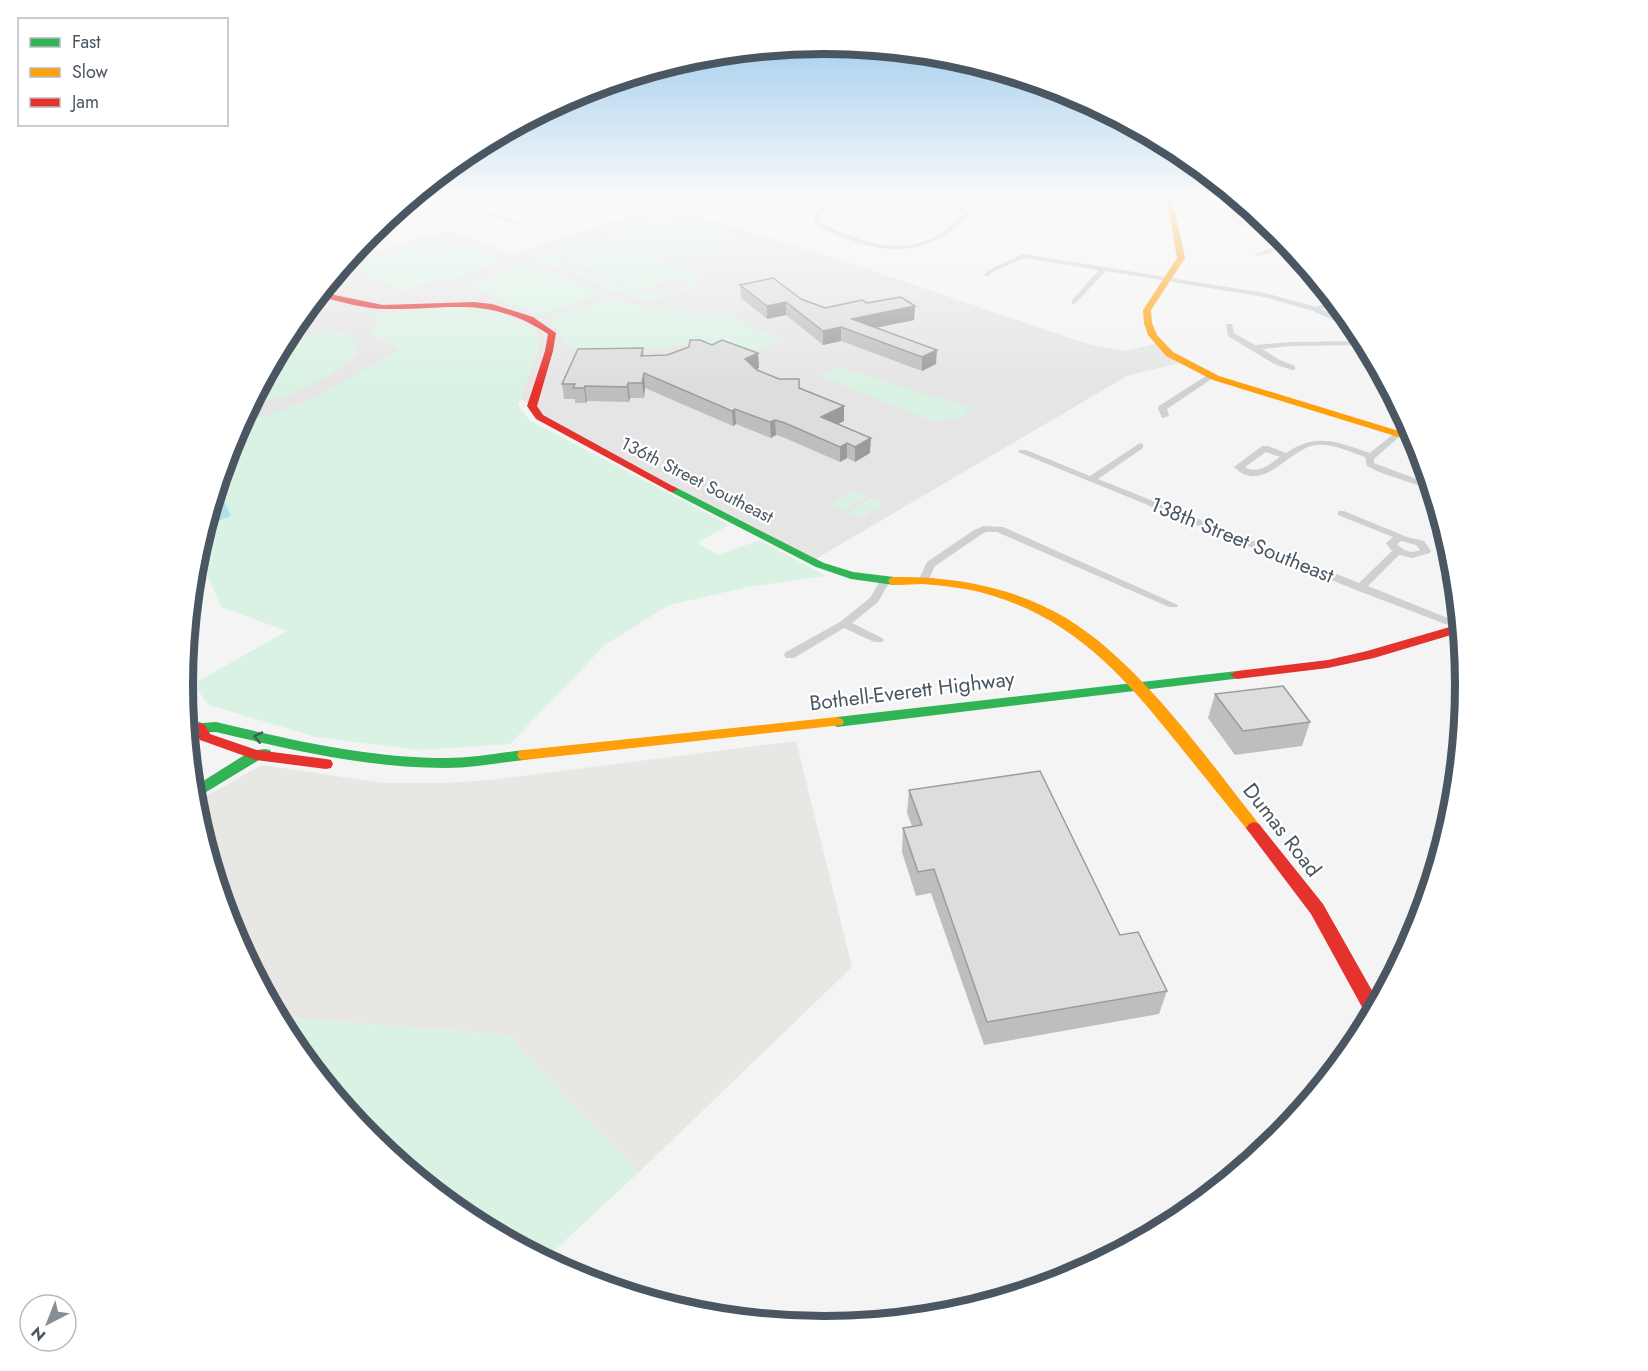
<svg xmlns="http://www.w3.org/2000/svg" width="1648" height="1371" font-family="Jost,sans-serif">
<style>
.commercial{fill:#e8e7e3}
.education{fill:#e6e5e6}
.green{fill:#d9f2e3;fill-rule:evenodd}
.water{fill:#aee2f0}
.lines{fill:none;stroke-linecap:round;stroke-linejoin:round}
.street{fill:#ced0d2;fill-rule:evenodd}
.fast{fill:#30b455;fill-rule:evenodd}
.slow{fill:#ff9f0a;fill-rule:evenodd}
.jam{fill:#e5322d;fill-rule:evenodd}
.wall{fill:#bebebf}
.shaded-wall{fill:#9b9b9b}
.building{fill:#ddddde;stroke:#9b9b9b;stroke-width:1.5}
.oneway{stroke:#495b60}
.labels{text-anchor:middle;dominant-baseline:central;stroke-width:4.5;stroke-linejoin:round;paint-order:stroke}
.far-street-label{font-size:18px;fill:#4a5661;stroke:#fff}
.street-label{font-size:21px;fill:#4a5661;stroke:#fff}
.rim{fill:none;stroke:#4a5661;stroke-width:8}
</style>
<rect width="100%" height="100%" fill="#f4f4f4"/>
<path class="commercial" d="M796,741L852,967L638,1173L508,1035L277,1017L231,931L194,810V803L262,765L384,783H443L490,780Z"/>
<path class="education" d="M664,205L853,264L1088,344L1125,351L1158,343L1184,362L1127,376L812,561L560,430L532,405L438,357L234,433L290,329L348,258L449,230L511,254Z"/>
<path class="green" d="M659,213L742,241L685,260L603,231Z
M430,241L479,250L499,258L493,266L401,291L361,270L374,257Z
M593,241L616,243L691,270L699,274L701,280L697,286L689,291L644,302L528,256L535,253L544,256C555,243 576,242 593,241ZM588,244L602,245L560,258L641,291L685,275L610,246L684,272L691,280C674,315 589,274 565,264L556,258L561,251Z
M530,264L601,294L540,316L467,285Z
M612,298L657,310L731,316L753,328L784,339L755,352C719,337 678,347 640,349C617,350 593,349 570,348C560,338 566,332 548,320Z
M477,307L503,314L537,331L539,348L518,405L529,420L729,525L697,543L719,555L759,540L826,576L748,587L669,605L605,645L510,744L418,750L316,737L209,705L193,684L287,631L221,607L197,551L205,526L231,516L217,485L231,439L238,426L312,399L401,349L367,333L379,323L372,313Z
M326,328L345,334L357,342L356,355C325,383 291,397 250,405L278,352Z
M837,367L955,403L971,406L965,415L958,419L932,421L819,376Z
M855,490L868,496L843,510L831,504Z
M872,498L885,504L861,518L848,512Z
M277,1017L508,1035L638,1173L544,1260L467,1219L370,1139L290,1042Z"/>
<path class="water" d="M217,485L231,516L205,526Z"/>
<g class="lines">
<path class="street" d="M426,196H436L402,205L407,201Z
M440,196H448L524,225L519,226Z
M575,196H584L602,203L597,204Z
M733,196H739L738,201H734Z
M840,196H847L820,213L819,222C851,238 893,255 928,240C941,235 952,224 963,215C947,197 924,204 905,196C928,196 954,196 969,215C922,265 870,253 814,224L815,211Z
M1094,196H1130L1173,200L1170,202Z
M1236,197L1239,200L1234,203L1238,218L1257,228L1280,233L1283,238L1253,230L1233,220L1228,203L1231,198Z
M382,222L391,226L392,227L389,229L378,225Z
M1285,240L1288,244L1271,253L1257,256L1254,254L1267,250Z
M1023,254L1265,293L1316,307L1334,300L1337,304L1322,309L1355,326L1359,332L1313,311L1264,297L1106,271L1075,304H1072V300L1099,270L1024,258L991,273L989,276L984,275L987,271Z
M1226,324H1232L1234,333L1255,345L1292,342L1364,341L1366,345L1292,346L1262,349L1280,360L1295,366V370H1292L1274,364L1228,336Z
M1209,374L1216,376L1167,409L1169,416L1162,418L1158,408L1159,406Z
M1397,431L1401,434L1400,436L1374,459V463L1430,484L1432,490L1379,472L1367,466L1365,457C1350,452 1333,443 1316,445C1289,448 1263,496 1234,467L1262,446H1268L1286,453C1317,432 1337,442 1370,453ZM1266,452L1280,457C1270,464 1257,475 1245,467Z
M1140,443L1143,444V448L1098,479L1359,583L1392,551L1386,543L1393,537L1338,515V511H1344L1407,537L1424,541L1431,551L1430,553L1412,558L1399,555L1368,586L1460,623L1461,630L1356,590L1018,452L1020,450H1026L1090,476ZM1401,541L1416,545L1420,550C1411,554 1403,551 1397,544Z
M984,526L1003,527L1178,605L1177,607H1169L997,532H986L982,534L935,566L928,581H920L919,579L927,562L974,530Z
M885,578L890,581L878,602L852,623L882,638L884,640L882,642H874L844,628L794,658H786L784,655L786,652L840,622L870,598L881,579Z"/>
<path class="fast" d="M673,486L824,563L853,572L894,577L900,581L894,585L851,579L816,567L669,491L668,489Z
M1237,671L1244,675L1242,678L837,727L830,722L837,717Z
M185,718L202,723L216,722C292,740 368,758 447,758C472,758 498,753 524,750L529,751L531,755L529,759L524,760C498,763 472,768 446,768C368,768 292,750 216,732L200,733L186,728Z
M265,749L270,750L272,754L270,758L259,760L193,800L192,788L251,751Z"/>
<path class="slow" d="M1166,196H1172L1185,258L1151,310L1152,323L1157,335L1173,352L1219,376L1415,436L1418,443L1213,380L1166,356L1148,335L1144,323L1143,310L1177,258Z
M894,577C953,576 1014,587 1066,618C1140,663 1205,756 1259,824L1262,828L1259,832H1249C1224,801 1199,770 1174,739C1122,674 1072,619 990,595C968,588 945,586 922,584C911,584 900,586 890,584L888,581L890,578Z
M837,717L842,719L844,722L842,725L524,760L519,759L517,755L519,751L524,750Z"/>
<path class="jam" d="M320,292L383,305L474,302L492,304L533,317L556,333L553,351L537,406L543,415L678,489L673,492L669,491L536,419L527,406L545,351L548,334C487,295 452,310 386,309C364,309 339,301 317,296Z
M1460,624L1461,632L1374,658L1328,668L1237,679L1230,675L1237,671L1328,660L1367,651Z
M200,723L205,725L210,734L257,750L326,759L331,760L333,764L331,768L326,769L256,760L200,740L193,728Z
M1254,822L1259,824L1323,904L1379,1003L1370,1019L1368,1018L1311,914L1249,832L1246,828L1249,824Z"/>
</g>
<path class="wall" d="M740,285L801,299L825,308L867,303L915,306L914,320L876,328L936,364L922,371L841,341L823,345L786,315L767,319L741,298Z
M712,345L758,353L759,368L756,369L757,370L844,406V421L837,424L870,453L855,462L847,458L840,462L785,438L776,435L771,438L736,424L733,426L645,388L644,398H630L629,402L587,401L586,403H575V399H564L562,384L643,348L644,356L667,355Z
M1215,694L1310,722L1302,746L1235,755L1208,718Z
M909,790L1120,935L1167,991L1159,1014L984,1045L931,893L916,896L902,852L903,828L912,826L907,813Z"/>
<path class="shaded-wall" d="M786,302V315L767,319V306Z
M915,306L914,320L854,332L852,319Z
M841,327V341L823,345V331Z
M937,350L936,364L922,371V357Z
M758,353L759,368L745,374V359Z
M644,373L645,388L644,398L642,383Z
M628,383L630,398L629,402L627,387Z
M585,386L587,401L586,403L584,388Z
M844,406V421L821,433V417Z
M735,409L736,424L733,426L732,411Z
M775,420L776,435L771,438L770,422Z
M871,438L870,453L855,462V447Z
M847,443V458L840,462V447Z"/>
<path class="building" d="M773,278L801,299L825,308L862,300L867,303L901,297L915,306L852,319L937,350L922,357L841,327L823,331L786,302L767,306L740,285Z
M690,340H700L712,345L722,340L758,353L745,359L757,370L779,379H799V388L844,406L821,417L871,438L855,447L847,443L840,447L785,423L775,420L770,422L735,409L732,411L644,373L642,383H628L627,387L585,386L584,388H573L575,384H562L578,349L643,348L641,356L667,355L689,347Z
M1283,686L1310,722L1243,731L1215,694Z
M1040,771L1120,935L1138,932L1167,991L987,1022L934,869L918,872L903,828L922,825L909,790Z"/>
<defs><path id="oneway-chevron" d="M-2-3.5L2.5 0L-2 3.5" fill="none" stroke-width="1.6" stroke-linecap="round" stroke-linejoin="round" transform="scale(1.5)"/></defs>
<use class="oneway" href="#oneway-chevron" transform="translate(258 737) rotate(-167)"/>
<linearGradient id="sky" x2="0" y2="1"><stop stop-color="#91c6eb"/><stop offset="0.51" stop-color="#fafafa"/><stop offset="1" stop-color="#fafafa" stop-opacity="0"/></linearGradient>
<rect width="1648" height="388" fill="url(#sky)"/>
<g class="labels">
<g class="far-street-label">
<text transform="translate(697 480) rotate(27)">136th Street Southeast</text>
</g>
<g class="street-label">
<text transform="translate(1242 540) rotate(22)">138th Street Southeast</text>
<text transform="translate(912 691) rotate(-7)">Bothell-Everett Highway</text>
<text transform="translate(1282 830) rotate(52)">Dumas Road</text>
</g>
</g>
<path d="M0 0H1648V1371H0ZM193 685a631 631 0 1 1 1262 0a631 631 0 1 1-1262 0Z" fill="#fff" fill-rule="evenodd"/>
<path class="rim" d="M193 685a631 631 0 1 1 1262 0a631 631 0 1 1-1262 0Z"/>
<rect x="18" y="18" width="210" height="108" fill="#ffffff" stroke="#b7bbc0" stroke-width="1.5"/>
<rect x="30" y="38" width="30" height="9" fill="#30b455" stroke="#b7bbc0" stroke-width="1.5"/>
<text x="72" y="48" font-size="18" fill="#4a5661">Fast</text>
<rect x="30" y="68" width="30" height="9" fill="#ff9f0a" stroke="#b7bbc0" stroke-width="1.5"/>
<text x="72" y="78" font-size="18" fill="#4a5661">Slow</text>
<rect x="30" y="98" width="30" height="9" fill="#e5322d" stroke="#b7bbc0" stroke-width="1.5"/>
<text x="72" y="108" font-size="18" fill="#4a5661">Jam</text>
<g transform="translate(48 1323) rotate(222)"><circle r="28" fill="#ffffff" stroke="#b7bbc0" stroke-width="1.5"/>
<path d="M0-4.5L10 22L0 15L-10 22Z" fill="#868d94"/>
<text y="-9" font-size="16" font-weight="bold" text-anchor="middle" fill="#4a5661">N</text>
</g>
</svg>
